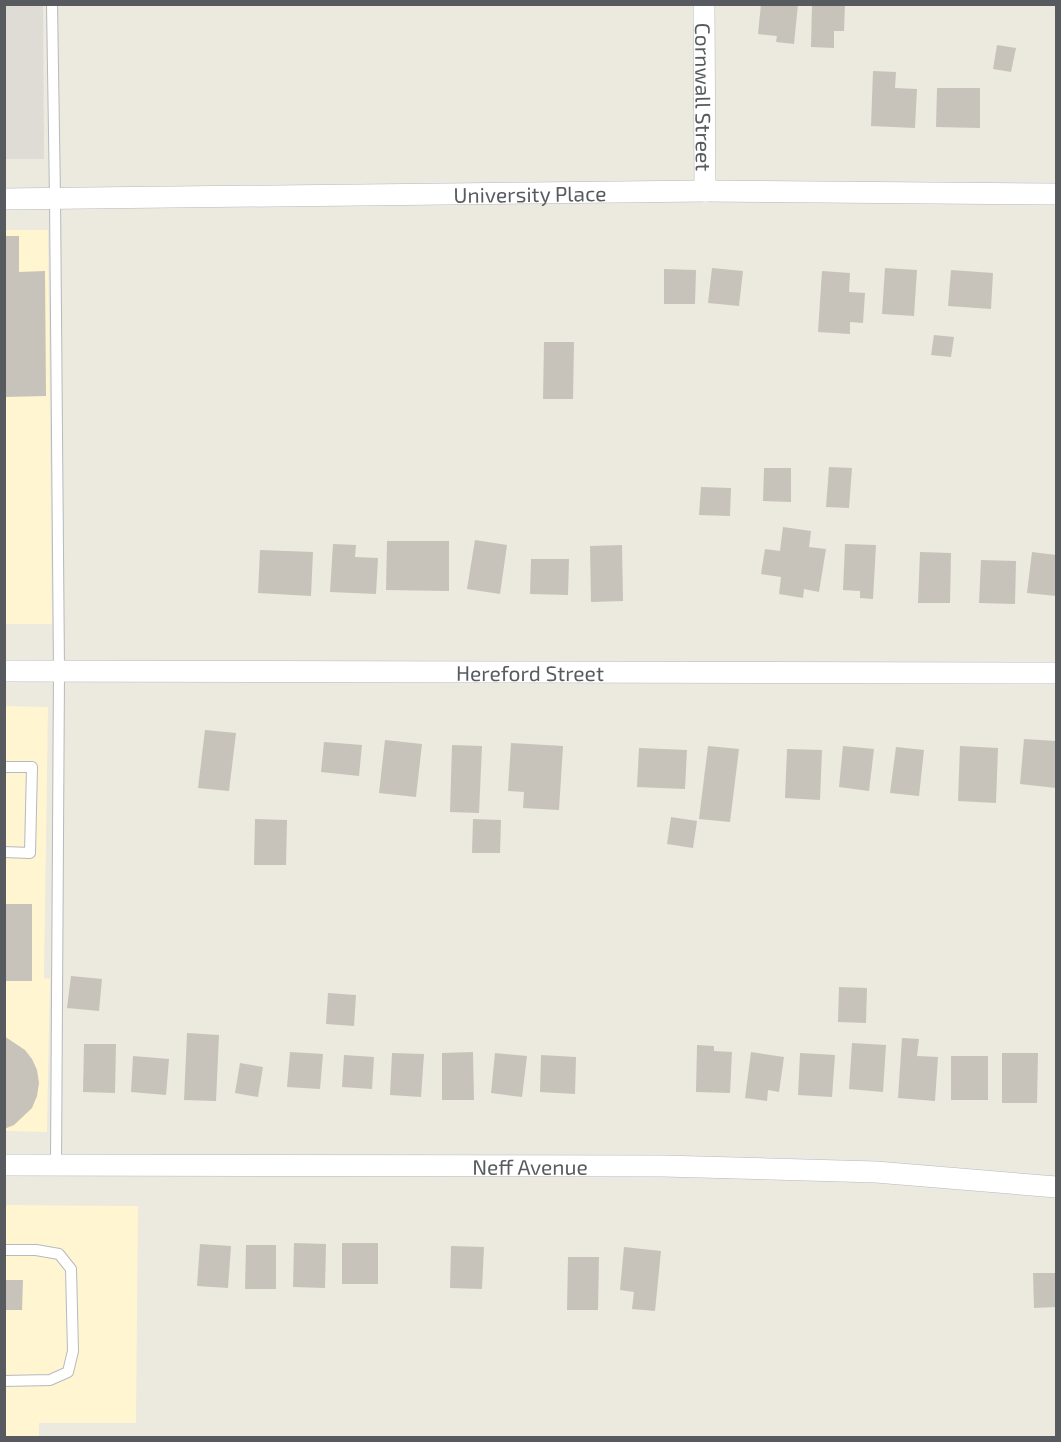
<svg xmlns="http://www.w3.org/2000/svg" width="1061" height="1442" font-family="'Exo 2',sans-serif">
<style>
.commercial{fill:#fff5d0}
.industrial{fill:#dfdcd6}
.building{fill:#c7c3bb}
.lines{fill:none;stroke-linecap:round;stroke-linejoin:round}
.service-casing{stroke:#b6b9be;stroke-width:12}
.minor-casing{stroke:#b6b9be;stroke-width:22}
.service{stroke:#fff;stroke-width:10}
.minor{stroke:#fff;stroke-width:21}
.labels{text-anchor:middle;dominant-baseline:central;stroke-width:4.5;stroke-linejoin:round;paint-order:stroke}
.street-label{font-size:21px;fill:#575b60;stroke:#fff}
</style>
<rect width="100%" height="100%" fill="#ece9de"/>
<path class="commercial" d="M4,230H48L52,624H5Z
M5,706L48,707L44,978L50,979L47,1132L5,1131Z
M5,1205L138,1206L136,1423H39V1437L5,1438Z"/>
<path class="industrial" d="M4,5H43L44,159H5Z"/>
<path class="building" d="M761,4H798L794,44L776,42L777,36L758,34Z
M812,4H845L844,31H834V48L811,47Z
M997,45L1016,48L1011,72L993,69Z
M873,71L896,72L895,88L917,89L915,128L871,126Z
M937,88H980V128L936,127Z
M4,236H19V272L45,271L46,396L4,397Z
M712,268L743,271L739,306L708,303Z
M885,268L917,270L914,316L882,314Z
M664,269L696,270L695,304H664Z
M951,270L993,273L991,309L948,306Z
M822,271L850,273L849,292L865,293L863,323L850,322V334L818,332Z
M934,335L954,337L951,357L931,355Z
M544,342H574L573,399H543Z
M829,467L852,468L849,508L826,507Z
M764,468H791V502L763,501Z
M701,487L731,488L730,516L699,515Z
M783,527L811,531L809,547L826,549L819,592L804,589L803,598L779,594L781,577L761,574L765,549L780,551Z
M475,540L507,545L500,594L467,589Z
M387,541H449V591L386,590Z
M333,544L356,545L355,557L378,558L376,594L330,592Z
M845,544L876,545L873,599L860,598V591L843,590Z
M622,545L623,601L591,602L590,546Z
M260,550L313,552L311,596L258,593Z
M920,552L951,553L950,603H918Z
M1032,552L1056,555V596L1027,593Z
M531,559H569L568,595L530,594Z
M981,560L1016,561L1015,604L979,603Z
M205,730L236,733L229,791L198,788Z
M1024,739L1056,741V788L1020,784Z
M385,740L422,744L416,797L379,793Z
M324,742L362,745L359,776L321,772Z
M511,743L563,746L559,810L523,808L524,792L508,791Z
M452,745L482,746L479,813L450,812Z
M708,746L739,749L730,822L699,819Z
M843,746L874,749L869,791L839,787Z
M960,746L998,748L996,803L958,801Z
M896,747L924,750L919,796L890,793Z
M639,748L687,750L685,789L637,787Z
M787,749L822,750L820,800L785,798Z
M671,817L697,821L693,848L667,844Z
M255,819L287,820L286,865H254Z
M473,819L501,820L500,853H472Z
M5,904H32V981H5Z
M71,976L102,979L99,1011L67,1008Z
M839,987L867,988L866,1023L838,1022Z
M328,993L356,995L354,1026L326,1024Z
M187,1033L219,1035L216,1101L184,1100Z
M4,1036L25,1050L32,1059L37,1070L39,1083L37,1096L32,1108L14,1125L4,1129Z
M902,1038L919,1039L917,1056L938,1057L935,1101L898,1098Z
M852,1043L886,1045L883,1092L849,1089Z
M84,1044H116L115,1093L83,1092Z
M697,1045L714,1046V1051L732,1052L730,1093L696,1092Z
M290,1052L323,1054L320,1089L287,1087Z
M473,1052L474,1100H442V1053Z
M751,1052L784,1057L779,1092L768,1090L767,1101L745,1098Z
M392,1053L424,1054L421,1097L390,1095Z
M495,1053L527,1056L522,1097L491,1093Z
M800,1053L835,1055L832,1097L798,1095Z
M1002,1053H1038L1037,1103H1002Z
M344,1055L374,1057L372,1089L342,1087Z
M541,1055L576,1057L575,1094L540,1092Z
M133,1056L169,1059L166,1095L131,1092Z
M951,1056H988V1100H951Z
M240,1063L263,1067L258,1097L235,1093Z
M294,1243L326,1244L325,1288L293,1287Z
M342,1243H378V1284H342Z
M200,1244L231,1246L228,1288L197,1286Z
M246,1245H276V1289H245Z
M451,1246L484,1247L482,1289L450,1288Z
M624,1247L661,1251L655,1311L632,1309L634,1292L620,1290Z
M568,1257H599L598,1310H567Z
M1033,1273H1056V1307L1034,1308Z
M4,1280H23L22,1310H4Z"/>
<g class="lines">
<defs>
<path id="service" d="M52,4L55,198L59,671L56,1165
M4,767H32L30,853L4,852
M4,1250H36L59,1254L71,1269L73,1351L68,1372L50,1380L4,1381"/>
<g id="minor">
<path id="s1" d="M704,4L705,191"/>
<path id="s2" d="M4,199L705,191L1056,194"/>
<path id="s3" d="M4,671L1056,673"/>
<path id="s4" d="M4,1165L663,1166L876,1172L1056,1187"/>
</g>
</defs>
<use href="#service" class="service-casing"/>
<use href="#minor" class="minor-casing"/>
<use href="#service" class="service"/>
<use href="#minor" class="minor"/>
</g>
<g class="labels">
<g class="street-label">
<text stroke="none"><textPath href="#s1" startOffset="93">Cornwall Street</textPath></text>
<text stroke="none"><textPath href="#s2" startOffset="526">University Place</textPath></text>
<text stroke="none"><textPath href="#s3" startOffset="526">Hereford Street</textPath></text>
<text stroke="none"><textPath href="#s4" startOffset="526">Neff Avenue</textPath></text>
</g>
</g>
<rect width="1061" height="1442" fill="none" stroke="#575b60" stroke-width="12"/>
</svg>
